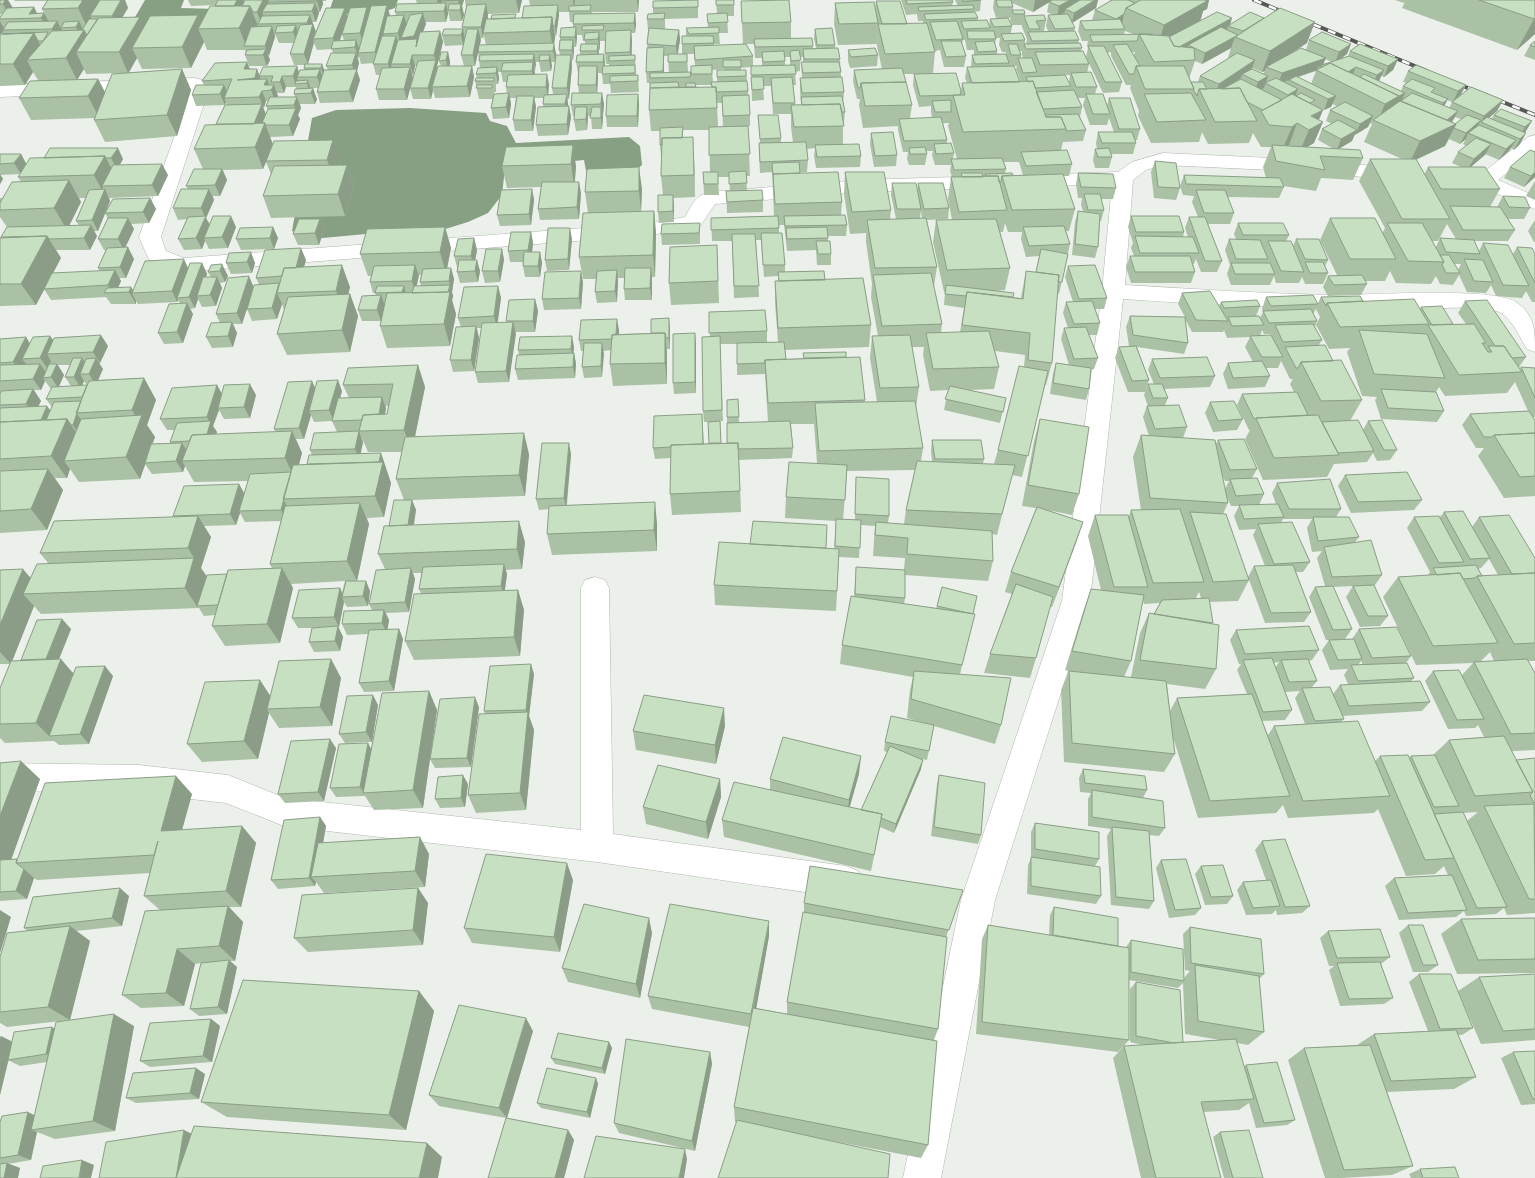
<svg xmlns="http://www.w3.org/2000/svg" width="1535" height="1178" font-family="'DejaVu Sans',sans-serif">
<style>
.water{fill:#879f82}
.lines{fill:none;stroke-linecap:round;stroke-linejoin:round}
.street-casing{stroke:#b0b5ae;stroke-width:1}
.street{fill:#fff;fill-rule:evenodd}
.rail-casing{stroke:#565955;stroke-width:4}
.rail{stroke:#fff;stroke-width:2.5;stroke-dasharray:8;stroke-linecap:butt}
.wall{fill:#aac1a6;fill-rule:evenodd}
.shaded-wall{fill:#8b9d87}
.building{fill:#c6e0c1;stroke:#8b9d87}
</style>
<rect width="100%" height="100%" fill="#ebf1ea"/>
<path class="water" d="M145,0H184L181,8L217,9L204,26L127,31Z
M333,0H398L395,8C374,16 351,15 329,12Z
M410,108L486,113L490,121L507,126L516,143L629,137L640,146L642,165L625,179L589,187L584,160L505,168L502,195L488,213L468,222L442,230L398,231L312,239L292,231L312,118L336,110Z"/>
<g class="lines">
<defs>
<path id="street" d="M194,78L207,81L210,85L161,237L166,251L184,258L651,223L685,217C691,206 696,195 709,192L861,180L988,176L995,178L998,182L995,186L988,188L861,192L715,204L700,226L651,235L182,272L149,260L139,237L191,89L0,97V85Z
M1535,135V150L1498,180L1535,196V209L1480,187L1448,183L1445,179L1448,175H1480L1528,137Z
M1163,153L1314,160L1402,169L1409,171L1412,175L1409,179L1402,181L1314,172L1164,165L1146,170L1133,180L1125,285C1196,289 1266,294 1338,295C1371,295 1493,287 1516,302C1535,315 1535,330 1535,352L1527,349C1520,338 1513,320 1501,313C1487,305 1446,308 1429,309C1327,309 1225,306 1123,299L1090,601L995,900L941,1178H903L961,900L1062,601L1102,291L1112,184L1028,187L1021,185L1018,181L1021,177L1028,175L1118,172L1132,162Z
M595,577L605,580L609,588L613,834L846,866L858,871L862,882L858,893L846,898L597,862L284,826L226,803L139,793L0,791V763L139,765L228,775L285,798L581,830V588L585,580Z"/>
</defs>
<use href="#street" class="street-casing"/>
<use href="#street" class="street"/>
<defs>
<path id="rail" d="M1254,0L1427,71
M1453,82L1535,115"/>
</defs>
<use href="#rail" class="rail-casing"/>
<use href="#rail" class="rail"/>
</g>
<path class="wall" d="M0,0H8L12,8L34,7L37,13H44L48,21L42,9L47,1H15L14,0H125L128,8L122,18L144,27L198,15L201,23L215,5L191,6L188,0H268L269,4L268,2L269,0H326V1H323V4L320,12H318L319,13L316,22H312L316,32L347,16L369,12L387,5L390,16L396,15L395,12L417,4L416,0H464L462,6L464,15L462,21H450L448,11V14L446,22H425L426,24L423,32L440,31L443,42L437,66V68L441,66L439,61L448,52L450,62V66H464L461,55L463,45L445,46L442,35L462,29V27L466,8L465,0H522L519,13L488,14V19L522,18L530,5L529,0H639L638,12H592V14L635,13L636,24L635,33H631L632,41V55H635L636,75H638L639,92L611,93L610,84H603L602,73H598V77L597,93L604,104L602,129H592L591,116H588L587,130L576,131L574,120V116H573L571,105L579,93L578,85L579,73H578L576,62L580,55V51L585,44V41H583L582,35H577L576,47H574L573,60H572V66L569,99H567L571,117L568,135L538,136L536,125L543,106L544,98H534L536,107L533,131H515L513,120L516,98H510L511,104L509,118L493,119L491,108L493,99H479L475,81L477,78L476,74L480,68L478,52L479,47L475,66H472L474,77L470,97L435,98L433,90L431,99H413L410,88L417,66H415L413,75H412L413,78L407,100H379L376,89L380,75H376L373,63L361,64L359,56L358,58L359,63L357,71L360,80L353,102L320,103L317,92L318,88H310L317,99L315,104H300L301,108L298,115L300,119L293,136L270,137L273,144L341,161L340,165H347L354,186L345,216L271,218L263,196L271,174L266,162L263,169L223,170L227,180L220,196H213L214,200L206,218L210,224L236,227L228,248L209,249L205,241L202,249L184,250L178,239L187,219L178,220L173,208L188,189L186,186L203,169L194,149L216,124L227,105L226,102L225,105L196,106L192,95L204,85L202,81L247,62L250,69H257L259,76L297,66L299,72L304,70V68L305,65H294L290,54L294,43H279L275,34V37L268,56L270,60L267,66H249L245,55L246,53L245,50H207L204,42L191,68L142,69L137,58L129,73L182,69L191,90L177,136L105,142L94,120L95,118L31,120L19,98L38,80L33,72L25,85L0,86V21L4,28L0,21V17L2,14H0ZM559,12H569L570,22H573V27L560,37V40L559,50L560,55L552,88L553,94H548L549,84L534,74L535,62H539L541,72L551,71L552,66L551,62H555L556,54L554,44L555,36H556L559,15ZM342,34L344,41H340ZM605,34H606L605,53L606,64H609V66H605L604,54H599V50H600V41H605ZM484,36L486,45H480V38H483ZM314,43L317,50L332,49L333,53L326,66L328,70H324L322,64H308ZM84,69L86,74L125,73L105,92L98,79L77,80ZM498,72H501L503,82H506V87L507,94H494V92H496V84H498L499,78ZM286,87H296V89L294,94L295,97H277L278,96L277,93H284ZM266,101H268L266,106L268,110L266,114L263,108Z
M698,0V18L665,19V29L679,30L680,40L678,54H682V44L686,36V28L708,27L707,14H717L716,0H734V16H727L728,33H719L720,44H714V46L753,56V66H762V58H755L754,44H743L741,1L791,22V38L813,46V49L816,48L814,39L815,29L835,45V48L840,59L841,77L844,92L843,103L845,112L844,123H843V144L861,156L860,167L816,168L814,156L815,148L807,149L808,160L807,172H800V173L842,202L841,215L847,225L846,236H828V241L831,254V265H817L816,250L787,251L784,225H779V233L785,265V272L825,280L871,325L869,347L785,350L786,359L803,358V353L846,357L865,400V402H877L870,358L872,336H878L871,297L872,284L866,242V233L850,234L844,194L845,172L891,210L890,219H896L891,195L892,183L917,191L918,183L949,208L948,219L927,220L937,267L934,286L942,324L941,333L960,332L964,308L944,305L945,292H944L933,242L936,220H952L948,199L951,177H952L950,171L951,165H935L932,155L933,151H926L927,154L925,165H909L907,159L908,152H903L898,130V126L863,128L859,105L860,99H857L853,81L854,70L882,69L877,46L878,24L877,44L838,45L834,24L835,3L875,9L876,1L907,24L923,23V21H918L917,14L906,15L901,0H952L953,2L952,6H958L955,0H981L980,11L973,12L978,18L977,21L989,27L990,19L1012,26L1011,33L1025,40V44H1026L1027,39L1022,27V25H1012L1010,20L1011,18H996L993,8L994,0H1098L1096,8L1072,23L1075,28L1074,31L1079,40L1078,43L1082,48L1081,51L1089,64L1087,73L1097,87L1095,94L1107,106L1109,98L1140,129L1137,140H1135L1136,143L1133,154H1111L1112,157L1109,168H1095L1093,160L1095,149H1097L1096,143L1098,132H1114L1109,118L1107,125H1090L1083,105L1085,98H1078L1082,107L1080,117L1086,130L1083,141L1063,142L1061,150L1072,164L1069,176H1063L1075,209L1069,231H1066L1070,244L1059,294L1057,293L1052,363L1046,385H1045L1022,477L1012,475L997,535L992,534L993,561L988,581L905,575V598L904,604L936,609L942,587L973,614L970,634L960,674L1001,725L995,744L934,726L927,760L922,759L921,769L894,833L880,827L871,871L724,837L722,820L770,790V779L859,774L849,807L861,810L887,752L884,751L885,742L927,724L907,718L910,690L913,677L840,664L842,645L854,597L856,567L904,570L905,558L873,556L875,526L861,525L859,558L839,557L836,611L715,605L714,585L826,548L834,549L836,521L785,518L786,497L817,463L814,424H791L793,448L792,458L739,460L741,512L672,515L670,494L671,458L655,459L653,448L702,414L704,444L709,443L708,422H704L703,411L710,337L709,312L767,331V342H778L775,303V281H778V276L764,277L761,240H756L759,297L734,298L732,241H712L711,218L774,216L772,172L760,173L759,154V143H760L758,115L781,138V142H793L791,127V114H773L771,86H763L764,100L752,101L751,67L741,68V70H746L750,115V126H748L750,176H746L747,190L763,200V212L727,213L726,191H730L729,177H718L719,195H704L703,172H710L709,130H683V138L694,159L695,197L673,198L674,222L659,223L658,212L663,195L661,176L662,156H661L660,145V131H651L649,110L650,83H647L646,72L648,30L647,19L653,13V8ZM1049,2L1047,12L1053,15H1048L1046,26L1048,31H1039H1044L1046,20L1025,16V14L1013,10V7L1012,3L1033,12ZM996,38H1000L999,45L1002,52H1006V54H997V51L995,45ZM963,40H965L967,50H974V55H972L971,67H967L965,78L967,83H962L961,91L933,74L935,51L940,50L944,67H964L966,56L962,44ZM1020,51H1022V55L1023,58H1021V55ZM687,54H694L695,66L691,72H688ZM664,56H668L669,73H664ZM785,57H790V65H785ZM800,57H803V62H801L802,78H800V89L801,105H795L793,85H796L795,72L800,71ZM1014,66H1017L1016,69L1021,82H1020ZM724,69V70H717V82H713L712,70ZM903,74H914L913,85L919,107L931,106V112L932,118H910L912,105ZM1065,75H1070L1069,82ZM696,85H712V87H696ZM717,103H722L723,127H718ZM943,123H949L948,126L957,159H953L954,153L947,143V140ZM1004,162H1019L1023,175H1013L1005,173L1006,169ZM921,211L922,218H920ZM1005,223L1008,232H1022L1021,239L1026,257L1039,256L1036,272L1026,271L1021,298L1013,297L994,291L1005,290L1010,268L1000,232H1003ZM720,344H737V375L765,374L768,422L739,423L738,399L727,400V443H721L720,421H723ZM912,347H924L923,355L930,391L948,390L944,410L1000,423L1006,398L968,390L994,389L999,367L995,351L1025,355L1024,367L998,450L994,464H983L984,459L932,440L931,451L932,462L921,461L923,448L916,407L919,387ZM915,470L906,510L904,524L888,523L889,516L856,477L855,520H843L847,471Z
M1109,0H1209L1207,9L1203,11L1201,20L1230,24L1307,43L1290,54L1306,50L1309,40L1351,44L1347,54L1340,59L1348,56L1350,51L1398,59L1393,70L1384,77L1381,76L1379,81L1401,91L1403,86L1407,83L1403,82L1408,71L1466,85L1460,96L1503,100L1497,111L1489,118L1491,119L1494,115L1532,121L1525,133L1520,144L1514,150L1511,148L1509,151L1499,160L1485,154L1471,167L1500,189L1490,207H1497L1503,196L1530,208L1524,219H1508L1515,230L1508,241H1474L1479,251L1483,243L1513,254L1517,247L1535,254V302H1532L1526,291L1522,298L1496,296L1491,285L1486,293L1467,292L1459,275L1453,285L1440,284L1436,276L1431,284L1396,283L1390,271L1385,281H1365L1367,284L1361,295L1328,296L1323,287L1328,276L1337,275L1320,240L1330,218L1383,232L1385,228L1359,181L1370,159H1402L1364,142L1372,124L1370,123L1368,127L1354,135L1352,141L1338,149L1363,158L1353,180L1321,178L1316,191L1283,186L1284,187L1279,198L1227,197L1234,213L1230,224H1208L1222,261L1217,272H1201L1196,259L1194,264H1193L1195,272L1191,283H1131L1126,267L1130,256H1134L1131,248L1133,243L1128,227L1131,216L1184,232L1183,237H1188L1185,228L1189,217H1198L1192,202L1194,196L1183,195L1180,186L1184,175L1266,178L1263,167L1271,147H1261L1253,133L1249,143L1208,144L1202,132L1199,142L1151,143L1138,116L1139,111L1130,88L1131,85H1126L1111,56V52L1107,53L1122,82L1119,92L1103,93L1086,57L1088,48L1087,46L1088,41H1082L1078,31L1080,21L1092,20L1095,10L1111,1ZM1125,31L1133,34H1124ZM1231,48L1228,58H1229L1200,76L1198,82H1191L1189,79L1195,61L1202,64ZM1131,52H1135L1134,55L1137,63ZM1325,59L1332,62L1323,64ZM1252,68L1262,72L1265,71L1263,74L1252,69ZM1316,71L1311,84L1298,77ZM1447,100L1452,102L1449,108L1444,106ZM1332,104L1337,106L1330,110L1326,121L1332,124L1322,129L1318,140L1334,149L1307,147L1314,143L1319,120L1323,110H1324L1331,107ZM1455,117L1461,119L1455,124L1452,122ZM1449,139L1460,144L1466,139L1463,144L1466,146L1458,152L1452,163L1461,167H1428L1424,175L1416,160L1445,146ZM1447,224L1456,239L1440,238L1436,247L1432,241H1438ZM1454,264H1461L1458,270Z
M1395,0H1535V34L1517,50L1402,8L1405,2L1404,3Z
M1535,41V60L1524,56L1530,45Z
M848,50L878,55L877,66L850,68L848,61Z
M638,94L639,105L638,127H607L606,116Z
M871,133L897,155L896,166L874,167L870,144Z
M573,145L576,167L575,182L581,193L579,219L540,220L538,209L541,187L507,188L502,166Z
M50,148L123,159L120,165L168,175L158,196L109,198L110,201L98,231H94L97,236L90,250H56L61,258L53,273L100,271L98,268L106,250H104L98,239L108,219L105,213L150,198L156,209L149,223L131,224L134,229L125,248L134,259L126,278H119L121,281L118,287L133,290L202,263L207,274L206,277H211L208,272L211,265L228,276L225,282L220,283L222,288L216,306L202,307L198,299L195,308L190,309L193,314L183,343L164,344L158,333L180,303L178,300L177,302L138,304L136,301V304H111L106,297L51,300L44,289L36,305L0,306V238L1,237L7,227L0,217V198H3L21,182L18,177L20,174L0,175L3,179L0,184V154H21L26,164L44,158ZM79,198H86L76,221L79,225L69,226L81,202Z
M1535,152V177L1524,187L1504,178L1510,167Z
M1155,161L1180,188L1176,200L1154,198L1151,172Z
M1078,173L1116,188L1113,199H1101L1104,210L1101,221H1100L1098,247L1095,258L1072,255L1075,222L1078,211H1083L1081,205L1082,198H1078L1076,184Z
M1535,181V200L1526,196Z
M532,189L534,200L531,225L500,226L497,215Z
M642,189L641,212L654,211L656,233L655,277H652V300H625L624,289V278H618L617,302L597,303L595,292L596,279H583L579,257L588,213L585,192Z
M320,219L324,230L319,245H298L293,234Z
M1535,220V242H1534L1528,231Z
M700,223V244L662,245L661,234Z
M1238,223L1289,235L1286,241L1293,246L1296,239L1328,260L1325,266L1328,273L1323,284H1305L1302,277L1299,283H1276L1274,276L1270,285H1231L1227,274L1230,265L1225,250L1229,239H1236L1234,234Z
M273,227L278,238L274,249L241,250L236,239Z
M445,227L451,248L447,268H451L454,279L452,292L453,296L452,300L456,314L450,346L387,348L380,326L381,321H362L358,310L376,295L375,293H373L370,282L371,276H368L360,254ZM418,275H421L420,282L421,286H417Z
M531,232L533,243L532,252H540L542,263L540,277H525L523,266V262H510L508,251Z
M474,238L477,250L475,260L480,271L478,282L460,283L457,272V267L454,256Z
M572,239L569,270L547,271L545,260Z
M717,245L719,303L671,305L669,283Z
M502,249L504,260L500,282L485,283L482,271Z
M229,253L255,263L252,273L231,274L226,263Z
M306,260L304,267L350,287L348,294H350L358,316L350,352L287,355L277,334L284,310L282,304L277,319L252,321L247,309L249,302L242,324H233L237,333L233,347L212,348L206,337L220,323L216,314L254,287L259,284L256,278Z
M1068,266L1107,298L1104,309H1095L1100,323L1097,335H1089L1098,358L1094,369L1091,370L1089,389L1086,400L1050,394L1053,374L1056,363L1069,365L1061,339L1064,328H1068L1063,313L1066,302H1073L1065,277Z
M583,282L581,309L544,310L542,299Z
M498,286L501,298L497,323H507L506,321L535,299L538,311L535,332H515L509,382L478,383L475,372L482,328H477L479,338L474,371L453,372L450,360L461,327L458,318Z
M1182,293L1219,307L1221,302L1260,306L1256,316L1260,318L1263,312L1262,309L1266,297L1318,303L1321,297L1363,301L1420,309L1421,307L1453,324H1466L1458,313L1465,301L1526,357L1519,367L1520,369L1521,367L1535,368V417H1532L1535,420V496L1504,498L1478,456L1484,448H1476L1462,425L1470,414L1528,411L1515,382L1507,393L1445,396L1439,387L1436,392L1444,411L1437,422L1381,419L1375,400L1377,397L1362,396L1347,352L1350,348L1329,349L1316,325L1320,317L1316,309L1313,314L1317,321L1315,327L1322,340L1319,345L1333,361L1362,400L1350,421L1363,430L1368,421L1397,450L1390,460L1377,461L1373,453L1367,462L1334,464L1327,477L1263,480L1245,439L1250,430H1249L1237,405L1242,394L1294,392L1290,384L1293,379H1290L1281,361L1278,368H1266L1270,376L1265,387L1228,389L1223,374L1228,363L1253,362L1245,347L1250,337L1227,338L1224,330L1223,332H1192L1185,319L1188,343L1184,354L1137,347L1149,380L1145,392H1128L1115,358L1119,347L1132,346H1129L1126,327L1130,316L1185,317L1178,304ZM1262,330L1264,334H1271V335L1260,336Z
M670,329V349H667V384L613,386L610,364L611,350L603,351L602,377L584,378L582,367L583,351H581L579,340L619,330V334L651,333Z
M695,333L696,393L674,394L673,383Z
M50,336L53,340L108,346L100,363L99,364L103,369L98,380L144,378L156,400L147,425L155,437L152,444L171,443L170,442L174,430H167L160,419L217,385L222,394L256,395L250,418L224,419L219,410L213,426L217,432L216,434L276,432L274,429L315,388L342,391L340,398H349L343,385L418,365L425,387L415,437L529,454L525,496L412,500L416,510L414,525L525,542L522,569L505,570L507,574L505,590H518L524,610L520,656L414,660L405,641L421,593L419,589L422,573H413L415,579L409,612L386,613L389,620L387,630L399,629L403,639L394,691L364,692L359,683L369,634L347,635L342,624L372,610L369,604L385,569L378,554L389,526L404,500L396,479L402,452H368L359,431L363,442L361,454L381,453L391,483L384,517L367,518L369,524L357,581L370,591L368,606L347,607L344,602L339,627H338L343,637L340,651L314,652L309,642L312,628H298L292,618L340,588L342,593L345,581L291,584L293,588L280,643L225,646L212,626L215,615L204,616L199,608L41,614L34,606L12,661H21L62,619L71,629L59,659L73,673L113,676L89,744L59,745L54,741L5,743L0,738V688L10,664H0V570L30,577L48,563L40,553L173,517L239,484L244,493L248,481L194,482L185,466L183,472L152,474L145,464L140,479L79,482L70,469L67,478H55L63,490L47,530L0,533V394L1,392H0V339L26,337L30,344ZM58,365H70L65,377L71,386L59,387L64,375ZM45,381L51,389L46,399L52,407L50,411L47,406H38L41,401L34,390H41ZM84,381L87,385H88L87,386H82ZM385,406H389L387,414H385L386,408ZM311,415L314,422L332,421L337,432L310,450L312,455L307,464L299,465L302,453L296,439H304ZM240,513L245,522L281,521L270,564L272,568L207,577L201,568L211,537L204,526L236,525Z
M574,347L573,353H574L576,364L575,378L518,380L515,369L519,355L518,350Z
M1152,359L1215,376L1210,387L1164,389L1168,398L1165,405L1187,427L1183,438L1216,444L1218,440L1257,469L1252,478L1264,494L1259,505L1276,504L1272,493L1277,483L1341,509L1336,517L1359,537L1355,542L1382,575L1375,585L1333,587L1352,629L1345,639H1352L1359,629L1411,656L1406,663L1414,678L1411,681L1430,702L1422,711L1342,716L1344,719L1341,722L1375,761L1380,756L1409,758L1411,756L1433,755L1449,740L1484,737L1478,725L1475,728L1448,729L1425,681L1433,671L1462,675L1473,663L1416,665L1383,597L1398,577L1428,575L1430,572L1407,528L1414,517H1440L1444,512L1472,527L1479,517L1535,558V661H1528L1535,673V750L1512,751L1516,760L1535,758V913L1507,915L1504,908L1496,914L1466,916L1464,911L1456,917L1399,920L1385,886L1394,878L1448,875L1444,866L1435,874L1406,876L1378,809L1374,813L1288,818L1283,805L1276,813L1198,818L1173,737L1175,754L1164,772L1064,762L1061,690L1069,671L1072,672L1065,670L1084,609L1091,589L1101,590L1088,536L1095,515L1128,518L1131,510H1141L1133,457L1141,435L1149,436L1143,417L1147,406H1148L1144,395L1148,384H1154L1148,370ZM1222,475L1225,481H1229L1225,489ZM1226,495L1231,506H1239L1234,516L1239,530L1256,529L1253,535L1265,566H1254L1248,577L1265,623L1304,622L1311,612L1296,572H1303L1310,562L1281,523L1283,519H1312L1307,528L1312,552L1322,551L1317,558L1325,586L1315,587L1309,597L1326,640H1329L1322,650L1330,670L1348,669L1344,675L1348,684L1340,685L1333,694L1312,687L1317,681L1309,661L1312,660L1319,650L1236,630L1230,640L1239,664H1241L1237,670L1247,694L1177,698L1170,711L1167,684L1205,689L1216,669L1209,602L1238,601L1249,580L1223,514L1228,503ZM1489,559L1498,575L1482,576L1478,569L1481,568ZM1199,592L1201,598H1196ZM1143,600L1144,604L1160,603L1154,614L1149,613L1140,633L1131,677H1124L1131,661ZM1490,652L1494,661H1481ZM1361,661L1363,665H1358ZM1279,662L1275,668L1273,663ZM1300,691L1295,698L1305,724L1274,726L1268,735L1262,721L1285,720L1292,710L1285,692ZM1478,812L1467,821L1463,813Z
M1210,402L1243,419L1237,430L1213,432L1205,413Z
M1040,419L1079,494L1072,515L1047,510L1083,522L1052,607H1050L1036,658L1030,678L984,673L990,654L1012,594L1005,592L1011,572L1036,508L1022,506L1034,441Z
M571,454L567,505L657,523V551L552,555L547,534L549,509L539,510L536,499Z
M1345,475L1422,500L1414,510L1351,513L1338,486Z
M1353,586L1388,616L1380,626L1360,627L1346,597Z
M331,659L341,678L332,726L279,728L269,713L258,759L202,762L187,744L270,696Z
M534,674L529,716L534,730L526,810L476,813L468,795L485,714L484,711Z
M429,691L437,710L423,808L374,810L365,796L336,797L330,788L368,743L371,749Z
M378,705L372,742L345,743L339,734Z
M479,707L471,767L435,768L430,759Z
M725,726L716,764L636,750L633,731Z
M336,748L324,801L285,803L278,794Z
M0,763L40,779L11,859H17L192,794L182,830L242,826L256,843L241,907H229L243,922L235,961H230L237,967L227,1014L199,1016L190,1009L201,963L195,964L184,1006L141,1008L122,995L160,910L144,896L150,873L37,880L34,878L27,899L0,901Z
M1083,769L1147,790L1143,798L1165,828L1159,836L1149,835L1154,901L1149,909L1111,905L1107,836L1111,829L1088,826V799L1091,793L1080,792L1079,778Z
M939,775L981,835L978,844L931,836L937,784Z
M720,779L721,797L708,839L646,824L643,807Z
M468,784L465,807L440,808L435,799Z
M320,817L326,826L323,843L429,854L425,887L324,893L316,882L315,886L278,889L271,880Z
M1035,823L1099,859L1095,866L1101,896L1096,904L1027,894L1028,865L1031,858V832Z
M1262,841L1310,906L1302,913L1277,915L1276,910L1272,914L1246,915L1237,890L1243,882L1266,880L1255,850Z
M1161,860L1201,908L1195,915L1169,918L1156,868Z
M1201,866L1233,896L1227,904L1205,905L1195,874Z
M573,880L560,952L472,943L464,928Z
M418,888L428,903L423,945L308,952L294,938Z
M963,890L946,937L938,1029L934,1040L928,1145L921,1158L735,1122L734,1107L749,1027L652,1009L648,996L769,936L756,1008L787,1014V1002L804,912V903Z
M129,896L122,926L76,931L90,941L70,1020L7,1027L0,1023V957L28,931L24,928Z
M1054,907L1118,946L1126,947L1131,940L1184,978L1190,971L1185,970L1183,934L1190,927L1264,974L1259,979L1264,1032L1248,1045L1237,1043L1244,1067L1246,1065L1295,1120L1287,1125L1256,1128L1249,1103L1239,1110L1203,1112L1221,1178H1141L1113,1058L1124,1046L1143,1045L1130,1042V989L1136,982L1183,1042L1220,1040L1185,1034L1183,983L1178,988L1129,980V1040L1118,1052L976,1034L982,939L988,925L1049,935L1050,915Z
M1535,918V973L1457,974L1441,934L1461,919Z
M1408,925L1438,965L1428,972H1413L1399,933Z
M1328,931L1390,957L1381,964L1393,998L1384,1004L1340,1006L1329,970L1334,966H1329L1320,938Z
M652,933L640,998L568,982L562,968Z
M1419,974L1473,1028L1462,1035H1458L1476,1077L1454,1089L1387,1092L1413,1166L1392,1175L1342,1178H1325L1288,1060L1304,1048L1357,1045L1374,1034L1428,1031L1409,982Z
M1535,974V1040L1481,1044L1458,991L1479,977Z
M419,991L434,1011L406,1130L227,1117L201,1102Z
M211,1019L220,1026L212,1062L150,1067L140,1061Z
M134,1026L115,1131L55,1139L37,1132L31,1160L8,1164L20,1168L0,1164V1122L35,1115L47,1062L20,1066L8,1060L0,1095V1036L12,1042L55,1028Z
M533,1031L507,1118L568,1130L574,1140L564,1178H488L506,1118L439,1106L429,1095Z
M609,1042L612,1048L605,1074L555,1064L551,1058Z
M1535,1051V1104L1521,1105L1501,1058L1513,1052Z
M710,1052L712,1064L695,1151L619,1133L614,1123Z
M205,1074L199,1099L136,1103L126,1098Z
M596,1078L598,1084L590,1118L541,1108L537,1103Z
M1220,1132L1263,1178H1224L1213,1137Z
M1420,1169L1459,1178H1411L1409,1174Z"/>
<path class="shaded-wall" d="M5,0H8L13,8L8,14L3,4Z
M83,0H101L90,16L93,22L88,29L78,8Z
M121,0H125L128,8L117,26L112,16Z
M237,0H243L245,3L231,13Z
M263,0H268L269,5L262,12L264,17L261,22L257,12Z
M317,0H322L323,4L320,12L317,1Z
M437,0H443L441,1L442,3L440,11Z
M458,0H464L462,6L464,15L462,21Z
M516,0H522L519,13Z
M573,0H575L574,12Z
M637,0H639L638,12Z
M1035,0H1053L1033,12Z
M1070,0H1082L1065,9V12L1057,17L1059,6Z
M1095,0H1098L1096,8L1072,23L1074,13Z
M1207,0H1209L1207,9L1203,11L1200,21L1158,46L1164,25Z
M315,3L319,13L316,22L312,11Z
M446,3L448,14L446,22L444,11Z
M486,4L488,15L485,32L483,33V38L481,27Z
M387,5L390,16L383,34L384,38L378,63L375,52Z
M558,5L559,15L556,36L555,26Z
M250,6L258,26L246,46L239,28Z
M34,7L39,18L29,14Z
M367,7L370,18L363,44L360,33Z
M345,8L348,19L336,49L333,38Z
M44,13L50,24L47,28L41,18Z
M423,13L426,24L418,44H400L398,33L404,15L407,26Z
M635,13L636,24L635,33L634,23Z
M1124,14L1122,25L1114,30L1116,19Z
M198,15L204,29H198L204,42L191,68L182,47Z
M310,15L317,35L313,39L314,42L308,64L304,54L310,33L307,23Z
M140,17L149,38L132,48L137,58L128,73L119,52Z
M552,17L555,38L554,44L556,54L555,62L550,31Z
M1232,18L1230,26H1228L1227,30L1188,45L1185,52L1178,48Z
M1535,18V34L1517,50L1534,19Z
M0,21L5,30H3V32L0,36Z
M57,21L63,32L57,40L52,29Z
M79,21L84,31V30L94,52H76L84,69L77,80L66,58L80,36L76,27Z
M1315,22L1307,43L1269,68L1266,67L1265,71L1262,72L1270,51Z
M296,25L299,36L297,43L293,32Z
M272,26L275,37L269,56L265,46Z
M576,27L577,38L576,47L575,37Z
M463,29L465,40L463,45L461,35Z
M478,29L481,40L475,66L473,55Z
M631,30L632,41L631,60L630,52Z
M679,30L680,40L677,56L676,46Z
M440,31L443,42L437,66L434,55Z
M599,32L600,43V50L598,39Z
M34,33L45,54L27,60L33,72L25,85L13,64Z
M396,36L399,46L391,64L392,70L391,75L388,64Z
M1235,37L1231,48L1202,64L1205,53Z
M356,40L360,51L358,53L359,56L358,58L355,47Z
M573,40L574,51L573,60L572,50Z
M598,44L599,55V62L597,51Z
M1351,44L1347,54L1335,63L1339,52Z
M664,47V77L663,71Z
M266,49L270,60L267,66L263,55Z
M448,52L450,62L448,71L446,60Z
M356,53L359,63L357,71L360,80L353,102L349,91L355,74L352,65Z
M534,54L536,64L535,71L533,60Z
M604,54L605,65V73L603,62Z
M412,55L415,66L413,75L410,64Z
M550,55L552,66L551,71L549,60Z
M571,55L572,66L569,99L567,88Z
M1326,58L1322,67L1319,66L1317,70L1278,84L1282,73Z
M1398,59L1393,70L1384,77L1388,66Z
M436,60L438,71L432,87L433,90L431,99L428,88Z
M1255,60L1251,71L1242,74L1241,78L1215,95L1219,84Z
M247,62L251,73L257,69L261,80L242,90L244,69Z
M533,62L535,73L533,81L532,71Z
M322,64L326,75L324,79L321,68Z
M297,66L300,77H297L298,82L295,83L293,76Z
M472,66L474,77L470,97L467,86Z
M597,66L598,77L597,96L596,85Z
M410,67L413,78L407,100L404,89Z
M497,67L499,78L498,84L496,73Z
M1356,67L1351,78L1340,76Z
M182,69L191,90L177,136L167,115Z
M320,69L323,80L321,88L317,77Z
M1384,70L1379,81L1372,86L1377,75Z
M547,74L549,84L548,97L546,87Z
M282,76L286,87L284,93L280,82Z
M1268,76L1264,88L1254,93L1258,82Z
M98,79L109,100L99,118L88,96Z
M267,79L271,90L264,85Z
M308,80L311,91L310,94L307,83Z
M224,85L229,96L224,98L226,102L225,105L220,94Z
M274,85L278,96L275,101L271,90Z
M1466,85L1460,96L1453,102L1458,91Z
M313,88L317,99L315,104L311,93Z
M1298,89L1294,99L1283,106L1288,95Z
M262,91L266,101L264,108L259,97Z
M509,93L511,104L509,118L506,107Z
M602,93L604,104L603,115L601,104Z
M1405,93L1400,104L1377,122L1385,104Z
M567,94L568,105L567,115L565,104Z
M638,94L639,105L638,127L637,116Z
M534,96L536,107L533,131L531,120Z
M1336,96L1331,107L1324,110L1328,99Z
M297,97L301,108L298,115L300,119L293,136L289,125L295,109L294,105Z
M1448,99L1442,110L1437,114L1443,103Z
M1503,100L1497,111L1483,123L1481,122L1484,116Z
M262,104L266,115L255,142L251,131Z
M569,106L571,117L568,135L567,124Z
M587,107L588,118L587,130L586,119Z
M601,107L603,118L602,129L601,118Z
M1323,110L1316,126L1323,122L1314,143L1300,151L1309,130L1311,116Z
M1458,111L1452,122L1456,124L1445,146L1410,162L1420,141Z
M1373,116L1368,127L1355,135L1360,124Z
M1481,120L1475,131L1468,133L1466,139L1460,144L1466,133Z
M1532,121L1525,132L1518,138L1525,127Z
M265,123L273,145L263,169L255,147Z
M1297,123L1289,145L1283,148L1292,127Z
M1357,130L1352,141L1337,150L1341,139Z
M1526,133L1520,144L1514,150L1520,139Z
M693,137L694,159L695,197L694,175Z
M333,140L341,161L335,181L327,160Z
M1516,140L1509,151L1499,160L1506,149Z
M1491,144L1485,155L1467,170L1474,159Z
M573,145L576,167L574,186L571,164Z
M118,148L123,159L117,169L111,158Z
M21,154L27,165L21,174L14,163Z
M105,156L116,178L102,186L104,191L105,189L110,201L98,231L92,220L103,192L94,175Z
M162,164L168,175L158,196L152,185Z
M347,165L354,186L345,216L338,194Z
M639,167L642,189L641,212L639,191Z
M222,169L227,180L220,196L215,185Z
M1535,172V177L1524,187L1531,176Z
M0,174L3,179L0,184Z
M69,180L81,202L67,230L54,208Z
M579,182L581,193L579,219L577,207Z
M209,189L214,200L206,218L211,228L204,238L205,241L202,249L196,238L205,217L201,208Z
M532,189L534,200L531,225L529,214Z
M673,195L674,206V222L673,211Z
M150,198L156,209L149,223L143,212Z
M654,211L656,233L655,277L653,255Z
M231,216L236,227L228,248L222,237Z
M128,218L134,229L124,250L118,239Z
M320,219L324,230L319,245L315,233Z
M91,225L97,236L90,250L84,238Z
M273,227L278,238L274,249L270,238Z
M445,227L451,248L446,274L440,252Z
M570,228L572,239L569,270L568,259Z
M531,232L533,243L531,262L528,250Z
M47,236L61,258L36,305L21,284Z
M474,238L477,250L474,267L471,256Z
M128,247L134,259L126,278L120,267Z
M301,248L306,260L298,287L294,276Z
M502,249L504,260L500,282L498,271Z
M251,252L255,263L252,273L247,262Z
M540,252L542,263L540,277L538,266Z
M184,259L189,270L177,298L178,300L177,302L172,291Z
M477,260L480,271L478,282L475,271Z
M202,263L207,274L199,296H197L198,299L195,308L189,297Z
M222,264L228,276L225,282L220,271Z
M342,265L350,287L344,313L336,291Z
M415,265L419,276L415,292L412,281Z
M451,268L454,279L452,292L449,281Z
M651,268L652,279V300L650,288Z
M115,270L121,281L116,293H112L108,285Z
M617,270L618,281L617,302L615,291Z
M581,271L583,282L581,309L579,298Z
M249,276L254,288L242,324L237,313Z
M217,277L222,288L216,306L210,295Z
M450,285L453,296L452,300L456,314L450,346L444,324Z
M404,286L407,297L406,303L402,292Z
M498,286L501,298L497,328L494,316Z
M131,287L135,293H132L136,301V304L129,292Z
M277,293L282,304L277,319L272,308Z
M350,294L358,316L350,352L342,330Z
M381,295L385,306L381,321L377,310Z
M535,299L538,311L535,332L533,321Z
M187,303L193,314L183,343L177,332Z
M669,318L670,329V349L669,338Z
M617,319L619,330L618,350L616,339Z
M232,322L237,333L233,347L228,336Z
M513,322L516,334L509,382L506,371Z
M476,326L479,338L474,371L471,360Z
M665,333L667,355V384L665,363Z
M695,333L696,344V393L695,382Z
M101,335L108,346L100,363L93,352Z
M50,336L58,347L47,354L51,361L48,369L40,358Z
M572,336L574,347L573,360L571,349Z
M26,337L33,349L22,359L26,364L21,373L13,362Z
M602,343L604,354L602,377L601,366Z
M574,353L576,364L575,378L573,367Z
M82,358L89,369L80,374L84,381L81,388L74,377Z
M96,358L103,369L96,385L89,374Z
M40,364L48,375L43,378L45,381L41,390L33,379Z
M57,364L64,375L58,388L51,377Z
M418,365L425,387L412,451L404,430Z
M144,378L156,400L147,425L155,437L140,479L126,457L139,422L132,410Z
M338,380L342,391L334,421L329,410Z
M312,381L317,392L309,411L311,415L304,439L299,428Z
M250,384L256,395L250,418L244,407Z
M217,385L223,396L218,408L219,410L213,426L217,432L211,451L205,440L210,423L207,417Z
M33,389L41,401L34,415L26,404Z
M382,397L386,408L382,430L378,419Z
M47,406L55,417L39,425Z
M77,414L85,425L80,436L73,425Z
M67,419L82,441L64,461L70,469L67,478L51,456Z
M292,431L302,453L295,479L285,458Z
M359,431L363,442L359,460L355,449Z
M524,433L529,454L525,496L519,475Z
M182,443L189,454L182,461L185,466L183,472L176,461Z
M569,443L571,454L566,509L564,498Z
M381,453L391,483L384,517L375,496L378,467Z
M48,469L63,490L47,530L31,509Z
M239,484L245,495L239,511L240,513L236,525L230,514Z
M284,500L289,511L286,521L281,510Z
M412,500L416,510L411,540L407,529Z
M655,502L657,523V551L654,530Z
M360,503L369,524L357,581L347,561Z
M198,516L211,537L201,568L208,578L197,606L198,608L185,588L194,558L188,548Z
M519,521L525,542L522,569L517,549Z
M1083,522L1076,543L1052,607L1059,587Z
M504,564L507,574L504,596L501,586Z
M282,568L293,588L280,643L267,624Z
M411,568L415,579L409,612L405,602Z
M23,569L40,589L23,594L34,606L11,664L0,652V625Z
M366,581L370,591L368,606L363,596Z
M340,588L344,597H342L344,602L339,627L334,617Z
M518,590L524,610L520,656L514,637Z
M384,610L389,620L387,633L382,623Z
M62,619L71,629L55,669L46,659Z
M338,626L343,637L340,651L335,641Z
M399,629L403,639L394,691L389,681Z
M61,659L78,679L49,736L54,741L36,723Z
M331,659L341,678L332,726L320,707Z
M531,664L534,674L529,716L534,730L526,810L520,793L527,714L526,710Z
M105,666L113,676L89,744L80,734Z
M260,680L273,700L267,709L269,713L258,759L244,741Z
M429,691L437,710L423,808L413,790Z
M373,695L378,705L372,742L366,732Z
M475,697L479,707L471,767L467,758Z
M724,708L725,726L716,764L715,745Z
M330,739L336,748L324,801L318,792Z
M368,743L373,753L364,793L360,787Z
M861,756L859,774L847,817L849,800Z
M923,760L921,769L894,833L896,824Z
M21,761L40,779L9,866L0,859V816Z
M463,775L468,784L465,807L461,798Z
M176,776L192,794L177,848L161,831Z
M720,779L721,797L708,839L706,822Z
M320,817L326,826L317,877H311L316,882L315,886L309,878Z
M242,826L256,843L241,907L226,891Z
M420,837L429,854L425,887L415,871Z
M567,863L573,880L560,952L554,937Z
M24,869L34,878L27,899L16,891Z
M120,888L129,896L122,926L112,918Z
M418,888L428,903L423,945L413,930Z
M228,906L243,922L235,961L219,946Z
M0,910L11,917L0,953Z
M649,918L652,933L640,998L636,984Z
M769,921V936L753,1027L752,1014Z
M70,926L90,941L70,1020L48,1007Z
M177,949L195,964L184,1006L166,993Z
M229,960L237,967L227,1014L218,1007Z
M419,991L434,1011L406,1130L389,1115Z
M114,1014L134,1026L115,1131L93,1121Z
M526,1018L533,1031L507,1118L499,1108Z
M211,1019L220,1026L212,1062L203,1056Z
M52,1027L63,1033L57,1060L46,1054Z
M1,1036L13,1042L0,1095V1039Z
M609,1042L612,1048L605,1074L602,1068Z
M710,1052L712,1064L695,1151L692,1141Z
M196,1068L205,1074L199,1099L190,1093Z
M596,1078L598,1084L590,1118L587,1112Z
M28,1112L40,1118L31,1130L37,1132L31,1160L18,1155Z
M184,1130L194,1135L176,1178Z
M568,1130L574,1140L564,1178H555Z
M427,1143L442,1157L438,1178H419Z
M685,1149L687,1159L684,1178H679Z
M82,1160L94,1165L91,1178H79Z
M7,1163L20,1168L18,1178H4Z"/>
<path class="building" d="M0,0H5L3,4H0Z
M48,0H83L78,8L42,9Z
M100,0H121L112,16H90Z
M218,0H237L234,6H215Z
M245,0H263L257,12H253L250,6H242Z
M269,0H317V1L268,2Z
M441,0H458L441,1Z
M698,0V7L653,8V1Z
M716,0H734V5H716Z
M789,0L791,22L742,23L741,1Z
M906,0H952L953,2L907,4Z
M962,0H981L963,2Z
M996,0H1011L1013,7H998Z
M1052,0H1070L1059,6L1049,2Z
M1080,0H1095L1074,13L1065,9Z
M1112,0H1128L1135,3L1126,8L1124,14L1116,19L1095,10Z
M1141,0H1205L1207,1L1164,25L1126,8Z
M1479,0H1535V18L1534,19Z
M876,1H900L907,24H882Z
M874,2L878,23L839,24L835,3Z
M315,3L312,11L262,12L267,4Z
M446,3L444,11L395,12L397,4Z
M449,4H461L460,10H448Z
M486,4L481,27H462L467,5Z
M387,5L375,52L358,53L371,6Z
M558,5L555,26H553L552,17L522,18L524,6Z
M591,5L590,11H569V6Z
M973,5L974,9L919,11L918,7Z
M210,6H250L239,28L198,29Z
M34,7L29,14L44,13L41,18L0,19V17L7,8Z
M367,7L360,33L342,34L350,8Z
M326,8H345L333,38L313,39Z
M1280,8L1315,22L1270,51L1235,37Z
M1012,10H1024L1025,14H1014Z
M975,12L978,18L926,20L924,14Z
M1217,12L1232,18L1179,47L1174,46L1169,37Z
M1250,12L1264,18L1243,31L1228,26Z
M423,13L414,36L401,38L410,15Z
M635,13L634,23L573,24L574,14Z
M665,13L664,19H647L648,14Z
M727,13L728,22L708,23L707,14Z
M516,14L515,18L491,19L492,15Z
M1068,14L1075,28L1055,29L1048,15Z
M198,15L182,47L132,48L150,16Z
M310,15L307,23L258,24L262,16Z
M404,15L398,33L383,34L387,16Z
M1044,15L1046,20L1036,21L1040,29H1029L1024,16Z
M140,17L119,52H76L98,18Z
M552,17L550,31L483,33L486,19Z
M1008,18L1012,26L994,27L990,19Z
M89,19H98L87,35L84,30H82Z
M1120,19L1125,29L1085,30L1080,21Z
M987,20L990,28L964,29L961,21Z
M57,21L52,29L3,30L8,22Z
M79,21L76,27L61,28L64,22Z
M957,21L963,39L936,40L930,22Z
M927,23L935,52L885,54L878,24Z
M313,24L304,54H290L300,25Z
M296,25L293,32L275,33L277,26Z
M604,25L603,30H582V26Z
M272,26L265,46H244L251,27Z
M576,27L575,37H560L561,28Z
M719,27V33L689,34L686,28Z
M1221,27L1238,35L1205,53L1188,45Z
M649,28L679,30L676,46L647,44Z
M832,28L835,45H817L815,29Z
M444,29H463L461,35H442Z
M467,29H478L473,55H461Z
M84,30L66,58L27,60L52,31Z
M631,30L630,52L605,53L606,31Z
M440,31L434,55H412L410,64H391L398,40L417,39L416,47L420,32Z
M967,31H994L996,39H968Z
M1075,31L1079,40L1032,41L1028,32Z
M48,32L43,41H38L34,33L3,34Z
M599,32L598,39L584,40L585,33Z
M1322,32L1351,44L1339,52L1309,40Z
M34,33L13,64H0V34Z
M1022,33L1025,40L1004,41L1001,34Z
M1139,34L1169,36L1174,46L1194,48L1195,60L1154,62Z
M1139,34L1137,41L1092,42L1090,35L1152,34L1153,35Z
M382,36H396L388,64H373Z
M682,36H713L714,43L682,44Z
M812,38L813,46L755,47L754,39Z
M356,40L355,47L331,49L333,41Z
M560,40H573L572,50H559Z
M941,41H961L966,56L946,57Z
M994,41L997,51L978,52L975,42Z
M1535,41V47L1530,45Z
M554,43L553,51L478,52L479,45Z
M1080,43L1082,48L1026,49L1024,44Z
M581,44H598L597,51H580Z
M746,44L753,56L695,60L694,46Z
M1008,44H1017L1021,55H1011Z
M1127,44L1140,66H1136L1134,74H1129L1113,45Z
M1360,44L1398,59L1388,66L1350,51Z
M1088,46H1104L1122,82H1105Z
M664,47L663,71L646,72L647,48Z
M838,48L840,59H804L803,49Z
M875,48L878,55L851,57L848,50Z
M1301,48L1326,58L1282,73L1266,67Z
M266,49L263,55H245L247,50Z
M799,50L801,60L791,61L790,51Z
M784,51L785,61L763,62L762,52Z
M1083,51L1089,64L1040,65L1035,52Z
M441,52H448L446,60L439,61Z
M331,53H356L352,65L326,66Z
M1237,53L1255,60L1219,84L1200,76Z
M534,54L533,60L479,61L480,55Z
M604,54L603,62H576L577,55Z
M668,54H687V62H668Z
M1006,54L1009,63L975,64L972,55Z
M540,55H550L549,60L539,61Z
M556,55H571L567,88H552Z
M635,55V60L609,61V56Z
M1349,56L1384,70L1377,75L1356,67L1348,72L1330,63L1322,67L1319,66Z
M1018,58H1032L1037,72L1023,73Z
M436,60L428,88H410L418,61Z
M723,60H741V67H723Z
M247,62L244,69H257L255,78L237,80L267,79L264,85H274L271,90L262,91L259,97L224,98L232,79L202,81L215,63Z
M533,62L532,71H501L503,63Z
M801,62H839L841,72L803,73Z
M1330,63L1399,96L1385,104L1316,70Z
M305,64H322L321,68H304Z
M635,65V73L602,74L603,66Z
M712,65V74H691V66Z
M795,65L796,74L751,75V66Z
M1416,65L1466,85L1458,91L1408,71Z
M297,66L293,76H282L280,82H271L273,76H259L263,67Z
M438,66H472L467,86L432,87Z
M579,66H597L596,85H578Z
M1014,66L1020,82L972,83L967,67Z
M1136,66H1184L1194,89H1145Z
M410,67L404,89H376L382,68Z
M497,67L496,73L476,74L478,68Z
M902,68L906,82L861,83L860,88H858L854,70Z
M182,69L167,115L94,120L112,74Z
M320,69L317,77H297L300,70Z
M357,69L349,91L317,92L324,70Z
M1252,69L1268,76L1258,82L1242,74Z
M717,70H746V76L717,77Z
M691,72L690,77L650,78V73Z
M1091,72L1097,87H1076L1071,73Z
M956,73L961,91L960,95L920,96L914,74Z
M547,74L546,87H506L508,75Z
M1364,74L1405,93L1399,96L1360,77Z
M638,75V81L610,82V76Z
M1065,75L1071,86L1035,88L1033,81L1028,82L1026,77Z
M1296,76L1336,96L1328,99L1289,80Z
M751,77H763L764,89L752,90Z
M792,77L795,103H773L771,78Z
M842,77L844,92L802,93L800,78Z
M476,78H494V81H475Z
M1276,78L1298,89L1288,95L1265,83Z
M98,79L88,96L19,98L30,81Z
M1241,79L1282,100L1263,110L1247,102L1240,88L1222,89Z
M1412,79L1435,88L1431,92L1448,99L1443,103L1403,86Z
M308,80L307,83L295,84L296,81Z
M747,81L748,91L716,92V87H712L711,82Z
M1033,81L1046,117H1061L1066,129L963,132L953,95H965L962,83Z
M678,82L679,87L650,88V83Z
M906,82L912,105L865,106L861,83Z
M1191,82H1203L1207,89H1199L1197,96L1193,89H1194Z
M686,83H695L696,87H686Z
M196,85H224L220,94L192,95Z
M477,85H492V88H476Z
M716,87L717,108L649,110L650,88Z
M1471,87L1503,100L1484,116L1452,102Z
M313,88L311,93L294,94L295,89Z
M1240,88L1257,121L1215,122L1199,89Z
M1074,90L1082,107L1043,109L1036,92Z
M509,93L506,107L491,108L494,94Z
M572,93H602L601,104L571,105Z
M1191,93L1206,120L1157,122L1144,94Z
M1301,93L1315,100L1310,103L1296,96Z
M1412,93L1458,111L1447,120L1401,101Z
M567,94L565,104H543L544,95Z
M638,94L637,116H606L607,95Z
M1086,94H1103L1110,114H1093Z
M1292,94L1323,110L1311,116L1323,122L1309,130L1297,123L1292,127L1269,125L1261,111Z
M749,95L750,115L723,116L722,96Z
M517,96H534L531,120H513Z
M842,96L845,112H842L840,104L802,105L801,97Z
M270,97H297L294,105L266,106Z
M1109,98H1130L1140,129H1119Z
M951,100V112H935L932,101Z
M1400,101L1456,124L1420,141L1373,120Z
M1345,102L1373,116L1360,124L1330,110Z
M262,104L254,124H216L225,105Z
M840,104L844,126L794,127L791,105Z
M569,106L567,124L536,125L538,107Z
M575,107H587L586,119L574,120Z
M592,107H601V118H590Z
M296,108L289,125H265V123H262L268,109Z
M1501,109L1532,121L1525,127L1494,115Z
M1078,114L1086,130L1066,131V129L1061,117H1046L1045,115Z
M758,115H778L781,138L760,139Z
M1467,115L1481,120L1466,133L1454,128L1456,124H1455Z
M941,117L947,140L904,141L899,119Z
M1487,117L1526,133L1520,139L1481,122Z
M1338,120L1357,130L1341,139L1322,129Z
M265,123L255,147L194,149L205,125Z
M1479,125L1516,140L1506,149L1468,133Z
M748,126L750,154L709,155V127Z
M683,127L682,138H662V145H660V128Z
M893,132L897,155L875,156L871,133Z
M1098,132H1132L1136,143H1102Z
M693,137L694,175L661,176L662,138Z
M1476,138L1491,144L1474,159L1458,152Z
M333,140L327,160L266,161L274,141Z
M806,142L808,160L760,162L759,143Z
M951,143L954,153L936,154L934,144Z
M859,144L861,156L817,157L815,145Z
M573,145L571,164L502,166L506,147Z
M1272,145L1360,150L1363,158L1320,156L1325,170L1276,161Z
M925,147L927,154H910L909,148Z
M50,148H118L111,158H106L105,156L44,158Z
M1109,148L1112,157H1098L1095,149Z
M1067,150L1072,164L1026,166L1021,152Z
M1530,150L1535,152V172L1531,176L1510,167Z
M0,154H21L14,163L0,164Z
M105,156L94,175L18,177L30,158Z
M1002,158L1006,169L954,170L951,159Z
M1370,159H1416L1450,219H1402Z
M1155,161L1176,163L1180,188L1158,187Z
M799,162L800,173L773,174V175L772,163Z
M162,164L152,185L102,186L113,165Z
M347,165L338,194L263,196L274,166Z
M639,167V191L585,192L587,169Z
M1428,167H1485L1500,189H1441Z
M194,169H222L215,185L186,186Z
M746,171L747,183L729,184V172Z
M703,172H718V184H704Z
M838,172L842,202L775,204L773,174Z
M845,172H884L891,210L852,212Z
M961,173H982L983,177H962Z
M1012,173L1013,175L1002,176L1001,182H999L998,176H986L985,174Z
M1078,173L1113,174L1116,188L1081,187Z
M1063,174L1075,209L1012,210L1002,176Z
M1184,175L1280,178L1284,187L1186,184Z
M998,176L1007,210L959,212L951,177Z
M69,180L54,208L0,210V203L12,182Z
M542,182H579L577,207L538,209Z
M892,183H916L921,209H897Z
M918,183H943L949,208L924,209Z
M105,189L92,220L76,221L89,190Z
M181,189H209L201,208H173Z
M532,189L529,214L497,215L501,190Z
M762,190L763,200L727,202L726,191Z
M1196,190H1225L1234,213H1204Z
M1084,194H1100L1104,210H1088Z
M658,195H673V211L658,212Z
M1503,196L1525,197L1530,208L1509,207Z
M150,198L143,212L105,213L113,199Z
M1450,206L1500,207L1515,230H1463Z
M654,211L653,255L579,257L583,213Z
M1078,211L1100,214L1098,247L1075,244Z
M845,215L847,225L785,226L784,216Z
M206,216L196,238L178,239L188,217Z
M213,216H231L222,237L204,238Z
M778,216L779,228L711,230V218Z
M1131,216H1179L1184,232H1136Z
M1189,217H1205L1222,261H1205Z
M108,218H128L118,239H98Z
M926,218L937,267L875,268L867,220Z
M1330,218H1375L1396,259H1350Z
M299,219H320L315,233L293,234Z
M996,219L1010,268L947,270L936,220Z
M700,223L699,233L661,234L662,224Z
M1238,223H1283L1289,235H1243Z
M1387,223H1422L1444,262L1408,261Z
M91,225L84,238L49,239L47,236L1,237L7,227Z
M1064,226L1070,244L1029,246L1023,227Z
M273,227L270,238L236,239L240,228Z
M445,227L440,252L360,254L367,229Z
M827,227L828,238L787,239L786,228Z
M548,228H570L568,259L545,260Z
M511,232H531L528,250L508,251Z
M761,233H782L785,265H763Z
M732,234H755L759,286H734Z
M47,236L21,284H0V238Z
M1135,236L1193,237L1199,253H1140Z
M474,238L471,256H454L458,239Z
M1440,238L1474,240L1480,254L1446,252Z
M1229,239L1260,240L1268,259H1236Z
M1296,239H1319L1328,260L1305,259Z
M816,241H830L831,254H818Z
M1268,241H1291L1304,272L1281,271Z
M1483,243L1508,245L1529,286L1503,285Z
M717,245L718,281L669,283L670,247Z
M128,247L120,267L98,268L107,248Z
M1517,247L1532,248L1535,254V283Z
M301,248L296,268H284L282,276L256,278L265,250Z
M486,249H502L498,271H482Z
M1041,249L1068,254L1062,282H1058L1059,275L1036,272Z
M251,252L247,262L226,263L229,253Z
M524,252H540L538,266H523Z
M1440,255H1449L1460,273H1446L1442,265L1444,262Z
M1130,256H1190L1195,272H1135Z
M184,259L172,291L132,293L145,261Z
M1464,259L1483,260L1493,282L1474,281Z
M459,260H477L475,271L457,272Z
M1305,262H1323L1328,273H1310Z
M190,263H202L189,297L177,298Z
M1231,263H1270L1275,274H1235Z
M222,264L220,271L208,272L211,265Z
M342,265L336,291L277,293L284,268Z
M415,265L412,281L370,282L374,266Z
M1095,265L1107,298L1079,299L1068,266Z
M451,268L449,281L420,282L423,269Z
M625,268H651L650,288L624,289Z
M115,270L108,285L44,289L52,273Z
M617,270L615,291L595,292L597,271Z
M581,271L579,298L542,299L545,272Z
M824,271L825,280L779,281L778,272Z
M1026,271L1059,275L1052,363L1028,360L1030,333L962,325L967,292L1023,299Z
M931,273L942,324L882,326L873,275Z
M1362,275L1367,284L1334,285L1328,276Z
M249,276L237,313L216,314L228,278Z
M203,277H217L210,295L197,296Z
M863,278L871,325L778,328L775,281Z
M279,283L272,308L247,309L254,285Z
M450,285L448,292L412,293L414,286Z
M946,285L1014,293L1013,297L967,292L966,296L945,294Z
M377,286H404L402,292L375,293Z
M498,286L494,316L458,318L464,287Z
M131,287L129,292L104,293L107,288Z
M1210,291L1228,321L1196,320L1182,293Z
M450,292L444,324L380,326L387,293Z
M350,294L342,330L277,334L288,297Z
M381,295L377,310H358L362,296Z
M1313,295L1318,304L1271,306L1266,297Z
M1360,296L1363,301L1327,303L1326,306L1321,297Z
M535,299L533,321H506L509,300Z
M1414,299L1429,324L1340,327L1327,303Z
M1257,300L1260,306L1224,308L1221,302Z
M1487,300L1526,357L1512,358L1504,346H1495L1465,301Z
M1092,301L1100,323L1074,324L1066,302Z
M187,303L177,332L158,333L169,304Z
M1442,306L1453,324L1432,325L1421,307Z
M1311,309L1317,321L1269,323L1263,311Z
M765,310L767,331L709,333V312Z
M1130,316L1185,317L1188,343L1133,335Z
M1259,316L1264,325L1232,326L1228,317Z
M669,318V338H666L665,333H651V319Z
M617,319L616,334L612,335V339L579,340L581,320Z
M232,322L228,336L206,337L211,323Z
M513,322L506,371L475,372L482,323Z
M1313,324L1322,340L1283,342L1275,325Z
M1474,324L1486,343H1482L1488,352H1492L1488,346H1504L1522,372L1459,375L1428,325Z
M476,326L471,360H450L456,327Z
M1086,327L1098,358L1074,359L1064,328Z
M1359,330L1427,334L1445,378L1374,374Z
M989,331L999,367L933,369L926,333Z
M665,333V363L610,364L612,335Z
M695,333V382L673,383V334Z
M101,335L93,352L47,354L54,338Z
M910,335L919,387L880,388L872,336Z
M1271,335L1283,357H1262L1250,336Z
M50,336L40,358L22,359L33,337Z
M572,336L571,349L518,350L520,337Z
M720,336L722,410L703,411L702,337Z
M26,337L13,362L0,363V339Z
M784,342L786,359L765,360V363L737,364V343Z
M584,343H602L601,366L582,367Z
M1325,345L1333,361L1301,362L1298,368H1296L1285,347Z
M1136,346L1149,380L1132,381L1119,347Z
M846,352V357L804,358L803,353Z
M574,353L573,367L515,369L517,355Z
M860,357L865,400L768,403L765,360Z
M1207,357L1215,376L1160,378L1152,359Z
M73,358H82L74,377H65Z
M96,358L89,374H80L86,359Z
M1341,360L1362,400L1321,401L1301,362Z
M1262,361L1270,376L1233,378L1228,363Z
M1056,363L1091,368L1089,389L1053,383Z
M40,364L33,379L0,381V365Z
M49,364H57L51,377L43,378Z
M418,365L404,430L359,431L363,415L387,414L393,384L343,385L348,368Z
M1019,366L1048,371L1028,456L998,450Z
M1521,367L1535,368V398Z
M144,378L132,410L76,413L89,381Z
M338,380L329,410L309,411L317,381Z
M312,381L299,428L274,429L288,382Z
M250,384L244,407L218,408L224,385Z
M1148,384H1162L1168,398H1153Z
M87,385L82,397L46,399L52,387Z
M217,385L207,417L160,419L172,388Z
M950,386L1006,398L1003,412L945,399Z
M33,389L26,404L0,405V394L1,391Z
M1381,389L1436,392L1444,411L1388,408Z
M1297,392L1308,415L1256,418L1255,419H1254L1242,394Z
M382,397L379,414L363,415L362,420L332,421L338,398Z
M738,399L739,417H727V400Z
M81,401L73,425H71L67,419L46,420L54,402Z
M915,401L923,448L819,451L815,403Z
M1234,401L1243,419L1218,421L1210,402Z
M1179,405L1187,427L1155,429L1147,406Z
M47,406L41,420L0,422V408Z
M1529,411L1535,420V433L1494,435L1492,437H1484L1470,414Z
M702,414L703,444L671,445V447L653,448L654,416Z
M142,415L126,457L64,461L81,419Z
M1318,415L1339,455L1274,458L1256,418Z
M67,419L51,456L0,459V422Z
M1040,419L1089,427L1079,494L1028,485Z
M1358,420L1374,451L1338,453L1322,422Z
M1382,420L1397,450H1384L1368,421Z
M211,421L207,434L192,435L189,441L170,442L177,423Z
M720,421L721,443H709L708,422Z
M790,421L793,448L738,449V443H727V423Z
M292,431L285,458L182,461L192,435Z
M359,431L355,449L310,450L314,433Z
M524,433L519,475L396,479L405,437Z
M1535,433V476L1520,477L1494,435Z
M1141,435L1215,440L1228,503L1150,498Z
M1244,439L1257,469L1230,470L1218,440Z
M932,440H981L984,459H935Z
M182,443L176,461L145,463L151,444Z
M542,443H569L564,498L536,499Z
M738,443L740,491L670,494L671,445Z
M381,453L379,462L307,464L309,455Z
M917,461L1015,465L1002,514L906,510Z
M383,462L375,496L283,499L293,465Z
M789,462L847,465L845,500L786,497Z
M48,469L31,509L0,511V471Z
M291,472L281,510L239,511L250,474Z
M1407,472L1422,500L1358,502L1345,475Z
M856,477L889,479V516L855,514Z
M1257,478L1264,494L1236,496L1230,479Z
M1330,479L1341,509H1289L1277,483Z
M239,484L230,514L173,516L184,486Z
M394,500H412L408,525L389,526Z
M655,502L654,530L547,534L549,506Z
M360,503L347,561L270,564L285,506Z
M1278,504L1284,517L1244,519L1239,505Z
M1037,507L1083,522L1059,587L1011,572Z
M1180,509L1204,582L1153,583L1131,510Z
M1463,511L1490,558L1470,559L1444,512Z
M1190,512L1226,514L1249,580L1213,582Z
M1095,515H1128L1148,587H1114Z
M1509,515L1535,558V573L1512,574L1479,517Z
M198,516L188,548L40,553L54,521Z
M1439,516L1464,562L1439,563L1414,517Z
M1313,517H1349L1359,537L1318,541Z
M836,519L861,520L860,548L835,546Z
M519,521L517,549L378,554L384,526Z
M753,521L827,525L826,548L750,544Z
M876,522L992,531L993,561L907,554L908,538L875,535Z
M1292,522L1310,562L1274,564L1258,524Z
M1371,540L1382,575L1332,577L1324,547Z
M719,542L839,549L837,591L714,585Z
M194,558L185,588L23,594L37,564Z
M504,564L501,586L419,589L423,567Z
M1293,565L1311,612L1271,613L1254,566Z
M1476,565L1482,576H1477L1475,578L1463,579L1460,573L1437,575L1433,568Z
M856,567L905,570V598L855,594Z
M282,568L267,624L212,626L228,570Z
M411,568L405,602L369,604L376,570Z
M23,569L0,625V570Z
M1460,573L1498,643L1433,646L1398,577Z
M1535,573V643L1514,644L1477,576Z
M227,574L218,605L197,606L207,575Z
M346,581H366L363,596L342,597Z
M1016,584L1053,597L1036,658L990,654Z
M1374,585L1388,616H1368L1353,586Z
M1333,586L1352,629L1333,630L1315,587Z
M942,587L977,596L973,614L937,606Z
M340,588L334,617L292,618L299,590Z
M1091,589L1144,595L1131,661L1072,651Z
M518,590L514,637L405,641L414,594Z
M851,596L975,614L962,665L842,645Z
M1209,598L1213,623L1154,614L1162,600Z
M384,610L382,623L342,624L344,611Z
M1149,613L1219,625L1216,669L1140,660Z
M62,619L46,659L21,660L37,620Z
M338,626L335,641L309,642L312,628Z
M1309,626L1319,650L1245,654L1236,630Z
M1397,627L1411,656L1372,658L1359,629Z
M399,629L389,681L359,683L369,630Z
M1354,639L1362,659L1338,660L1329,640Z
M1272,658L1292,710L1263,712L1243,660Z
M61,659L36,723L0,724V688L11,661Z
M331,659L320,707L267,709L279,661Z
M1308,659L1317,681L1289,682L1281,660Z
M1527,659L1535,673V733L1511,734L1474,662Z
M1407,663L1414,678L1358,681L1351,665Z
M531,664L526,710L484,711L490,666Z
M105,666L80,734L49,736L76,667Z
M1459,670L1484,719L1457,720L1433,671Z
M914,671L1011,678L1001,725L911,699Z
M1069,671L1166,681L1175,754L1072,743Z
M260,680L244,741L187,744L205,682Z
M1420,681L1430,702L1349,706L1340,685Z
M1330,687L1344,719L1315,721L1302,688Z
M429,691L413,790L363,793L382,693Z
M1252,694L1290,796L1210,801L1177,698Z
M373,695L366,732L339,734L347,696Z
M644,695L724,708L715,745L633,731Z
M475,697L467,758L430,759L440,699Z
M528,712L520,793L468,795L479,714Z
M891,716L934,725L929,751L885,742Z
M1358,721L1390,796L1303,801L1274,726Z
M1504,736L1533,792L1475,796L1449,740Z
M783,737L861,756L849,800L770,779Z
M330,739L318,792L278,794L291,741Z
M368,743L360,787L330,788L339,744Z
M890,746L923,760L896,824L881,818L882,814L861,810Z
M1408,755L1454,858L1425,860L1380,756Z
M1435,755L1459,806L1434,807L1411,756Z
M1535,758V802L1534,803L1530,795L1533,792L1516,760Z
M21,761L0,816V763Z
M658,765L720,779L706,822L643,807Z
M1083,769L1145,776L1147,790L1085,783Z
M463,775L461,798L435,799L438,777Z
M939,775L985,783L981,835L934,827Z
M176,776L161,831L242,826L226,891L144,896L158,841L154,855L16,863L45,783Z
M734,782L882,814L874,855L722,820Z
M1092,790L1163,801L1165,828L1092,817Z
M1534,804L1535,899H1529L1484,806Z
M1463,812L1507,907L1477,908L1434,814Z
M320,817L309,878L271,880L284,820Z
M1035,823L1099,832V859L1035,849Z
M1112,827L1149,831L1154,901L1116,897Z
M420,837L415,871L311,877L318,843Z
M1285,839L1310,906L1285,907L1262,841Z
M486,854L567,863L554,937L464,928Z
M1031,857L1100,867L1101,896L1031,886Z
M17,859L16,863L24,869L16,891L0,892V860Z
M1186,859L1201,908L1175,910L1161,860Z
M1223,865L1233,896L1211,897L1201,866Z
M810,866L963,890L949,930L804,903Z
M1452,875L1467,910L1408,913L1394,878Z
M1271,880L1280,906L1253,908L1243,882Z
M120,888L112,918L24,928L33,897Z
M418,888L413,930L294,938L302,895Z
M584,904L649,918L636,984L562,968Z
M670,904L769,921L751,1014L648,996Z
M228,906L219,946L177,949L166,993L122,995L145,911Z
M1054,907L1118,918V946L1053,935Z
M803,912L947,937L938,1029L787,1002Z
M1535,918V959L1478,960L1461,919Z
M988,925L1129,948V1040L982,1022Z
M1408,925H1423L1438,965H1423Z
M70,926L48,1007L0,1012V957L7,933Z
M1190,927L1261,939L1264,974L1191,963Z
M1380,929L1390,957L1337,958L1328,931Z
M1131,940L1183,949L1184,981L1131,972Z
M229,960L218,1007L190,1009L201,963Z
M1380,962L1393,998L1349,999L1337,963Z
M1195,965L1259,976L1264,1032L1198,1021Z
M1419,974H1451L1473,1028L1440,1029Z
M1535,974V1029L1503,1031L1479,977Z
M243,980L419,991L389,1115L201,1102Z
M1136,982L1180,990L1183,1042L1174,1043L1136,1036Z
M459,1005L526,1018L499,1108L429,1095Z
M753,1008L937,1041L928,1145L734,1107Z
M114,1014L93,1121L31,1130L56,1022Z
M211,1019L203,1056L140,1061L150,1023Z
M52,1027L46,1054L8,1060L14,1032Z
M1456,1030L1476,1077L1391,1081L1374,1034Z
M558,1033L609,1042L602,1068L551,1058Z
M626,1039L710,1052L692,1141L614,1123Z
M1236,1039L1254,1099L1201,1102L1221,1178H1156L1124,1046Z
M1370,1045L1413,1166L1344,1170L1304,1048Z
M1535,1051V1099H1533L1513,1052Z
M1277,1062L1295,1120L1264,1123L1246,1065Z
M196,1068L190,1093L126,1098L133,1073Z
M547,1068L596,1078L587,1112L537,1103Z
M28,1112L18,1155L0,1158V1122L2,1116Z
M506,1118L568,1130L555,1178H488Z
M737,1120L890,1154L888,1178H718Z
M194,1126L427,1143L419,1178H176Z
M184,1130L176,1178H99L106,1142Z
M1249,1130L1263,1178H1233L1220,1132Z
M596,1136L685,1149L679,1178H584Z
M82,1160L79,1178H40L43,1166Z
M7,1163L4,1178H0V1164Z
M1455,1167L1459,1178H1423L1420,1169Z"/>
</svg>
